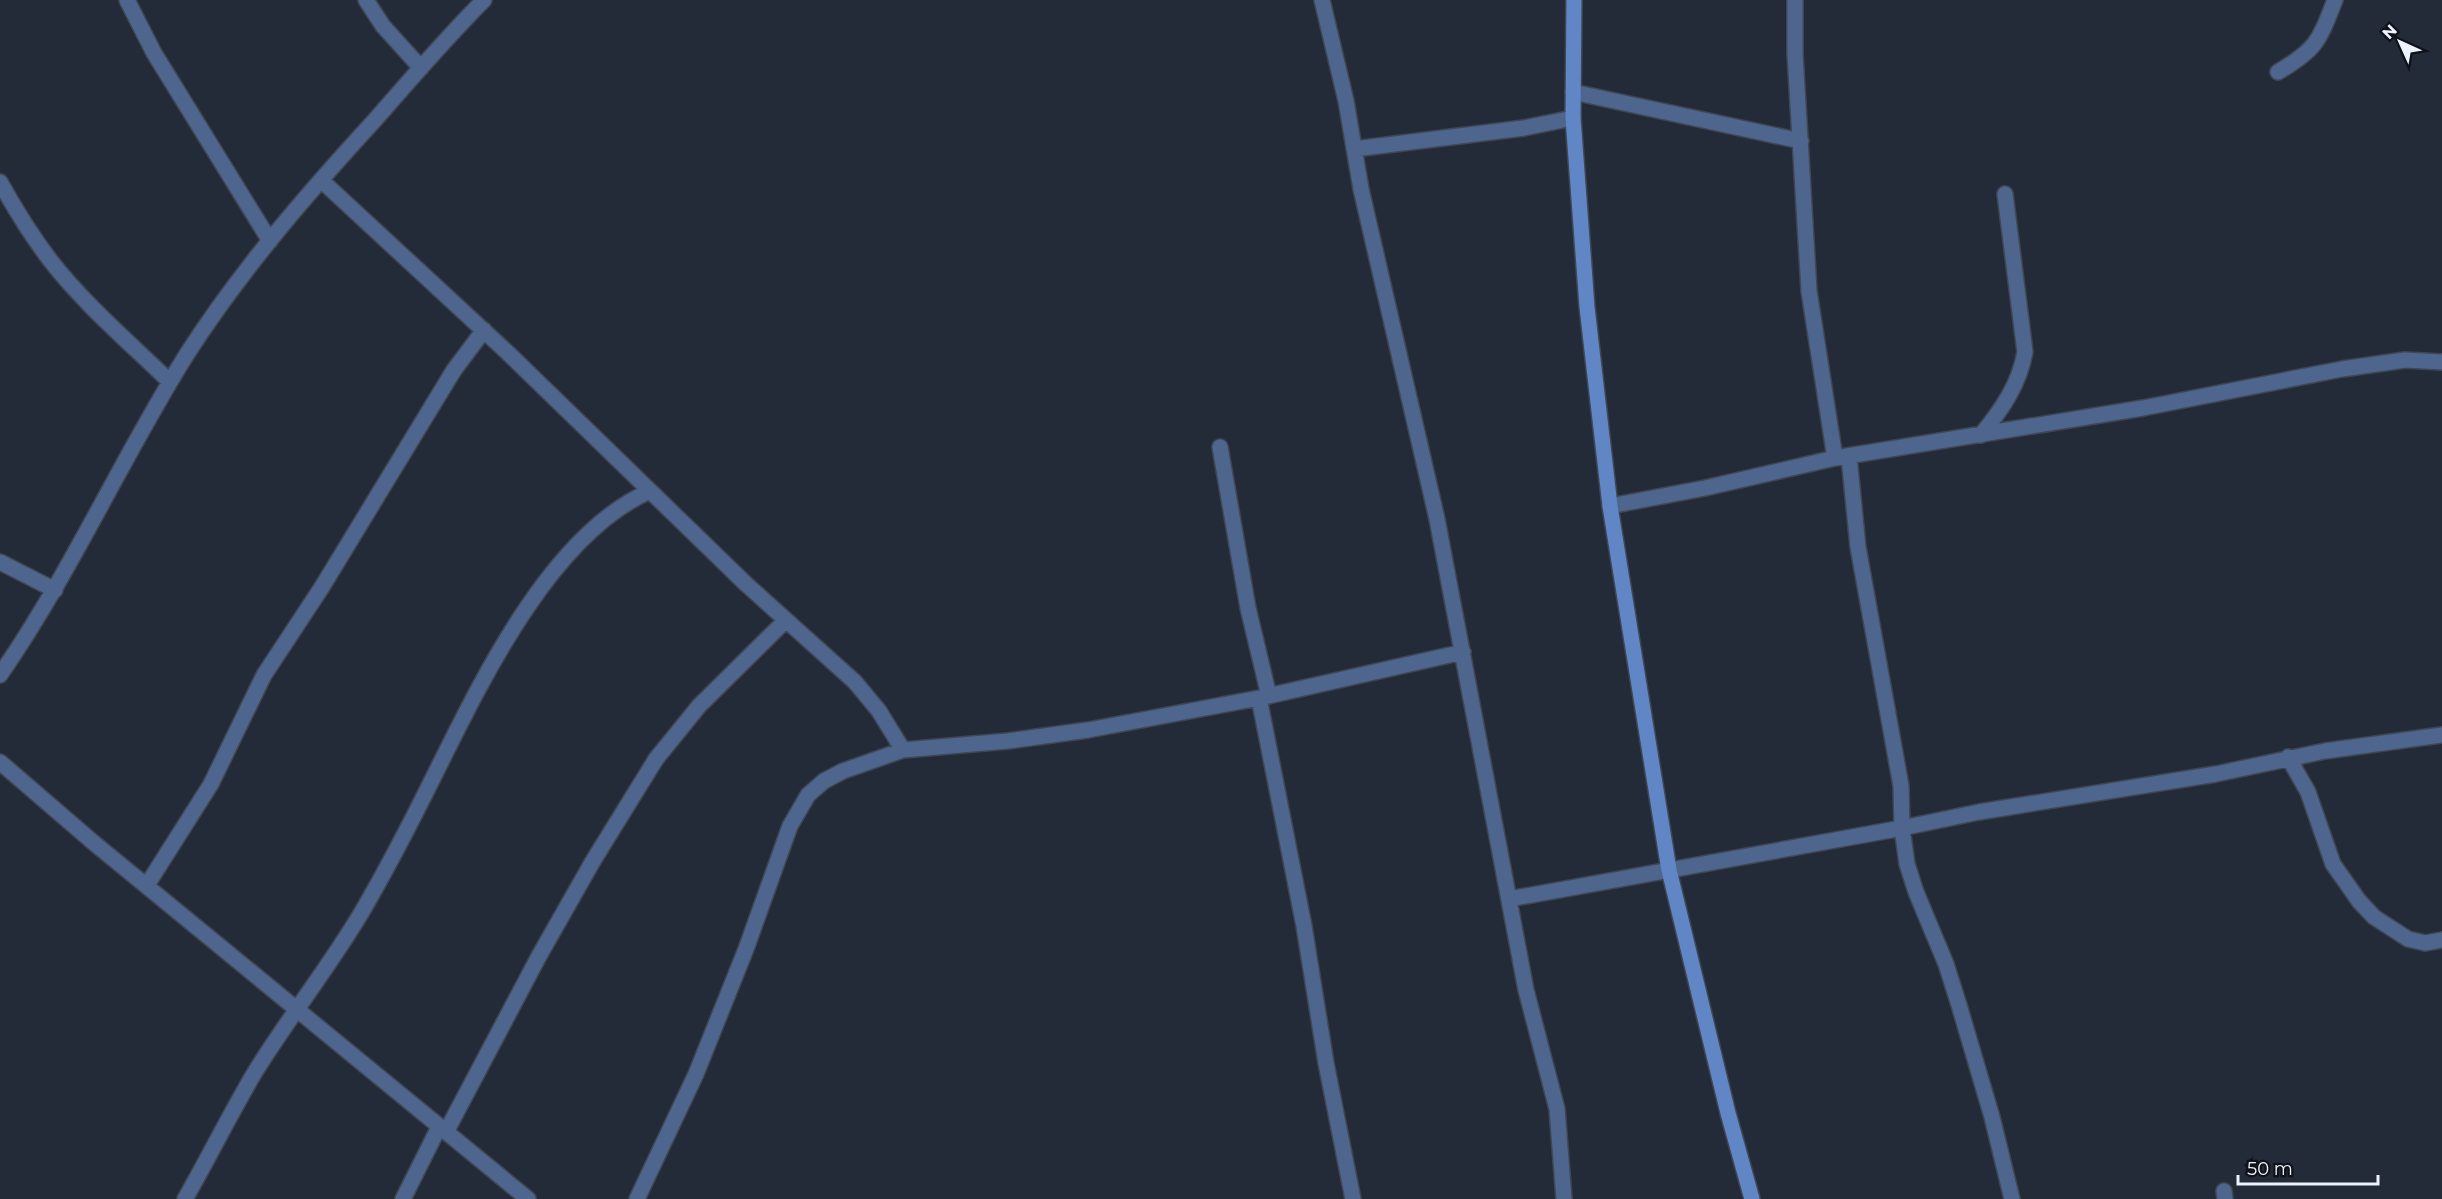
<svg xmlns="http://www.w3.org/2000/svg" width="2442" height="1199" font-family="Montserrat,sans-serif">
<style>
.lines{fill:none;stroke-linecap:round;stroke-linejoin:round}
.minor-casing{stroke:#3f4654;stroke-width:18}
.secondary-casing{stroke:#3f4654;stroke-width:18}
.minor{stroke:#4e658d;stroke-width:15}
.secondary{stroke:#6186c5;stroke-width:15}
</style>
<rect width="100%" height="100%" fill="#232a38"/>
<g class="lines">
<defs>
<path id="minor" d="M127,0L154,53L270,241
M366,0L383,26L421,68
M1322,0L1346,101L1361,189L1437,519L1526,990L1557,1109L1564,1199
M1795,0V54L1809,291L1835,458
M2278,72C2317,49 2319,41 2335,0
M1573,92L1801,141
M1354,149L1524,128L1573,118
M321,180L508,353L746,584L855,682L879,711L903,750
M0,182C15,209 31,235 50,260C85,305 130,343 170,382
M1981,435C2002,409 2019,385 2025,352L2005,194
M1220,447L1248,608L1269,696
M1849,457L1858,547L1901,786L1902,828L1907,864L1916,892L1946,964L1959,1005L1992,1117L2012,1199
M1610,506L1705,488L1835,458L2143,408L2342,369L2405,360L2442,362
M0,562L55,590
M0,675C71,573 121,459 187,354C241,270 307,194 374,121C410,80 446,38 484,0
M1259,698L1304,926L1326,1063L1353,1199
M2288,757L2308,792L2333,864L2359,901L2374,917L2408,939L2425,943L2442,940
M0,762L94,843L528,1199
M147,885L211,784L264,675L322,587L454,370L484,330
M1509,899L1902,828L1979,812L2216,774L2325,751L2442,735
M446,1132L539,956L593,861L656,759L699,706L785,621
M2224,1191L2225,1199
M185,1199C209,1157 230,1114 255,1072C289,1017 330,966 363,910C385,872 405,834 425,794C474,697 545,537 650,491
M403,1199L439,1127
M637,1199L696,1074L746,949L790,826L808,795L824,781L843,771L903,750L1008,741L1088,730L1259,698L1463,652"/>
<path id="secondary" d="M1574,0L1573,118L1587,307L1610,506L1669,870L1728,1113L1752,1199"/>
</defs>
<use href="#minor" class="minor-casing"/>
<use href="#secondary" class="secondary-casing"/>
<use href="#minor" class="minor"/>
<use href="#secondary" class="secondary"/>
</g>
<g transform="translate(2400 42) rotate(315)" stroke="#0f1319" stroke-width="4.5" paint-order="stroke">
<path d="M0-4.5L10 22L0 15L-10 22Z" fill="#eef4fd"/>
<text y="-9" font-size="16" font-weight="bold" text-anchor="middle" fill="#eef4fd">N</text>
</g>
<path d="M2238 1175v9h140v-9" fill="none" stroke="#eef4fd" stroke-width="3"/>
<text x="2247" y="1175" font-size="18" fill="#eef4fd" stroke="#0f1319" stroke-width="4.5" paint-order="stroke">50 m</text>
</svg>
